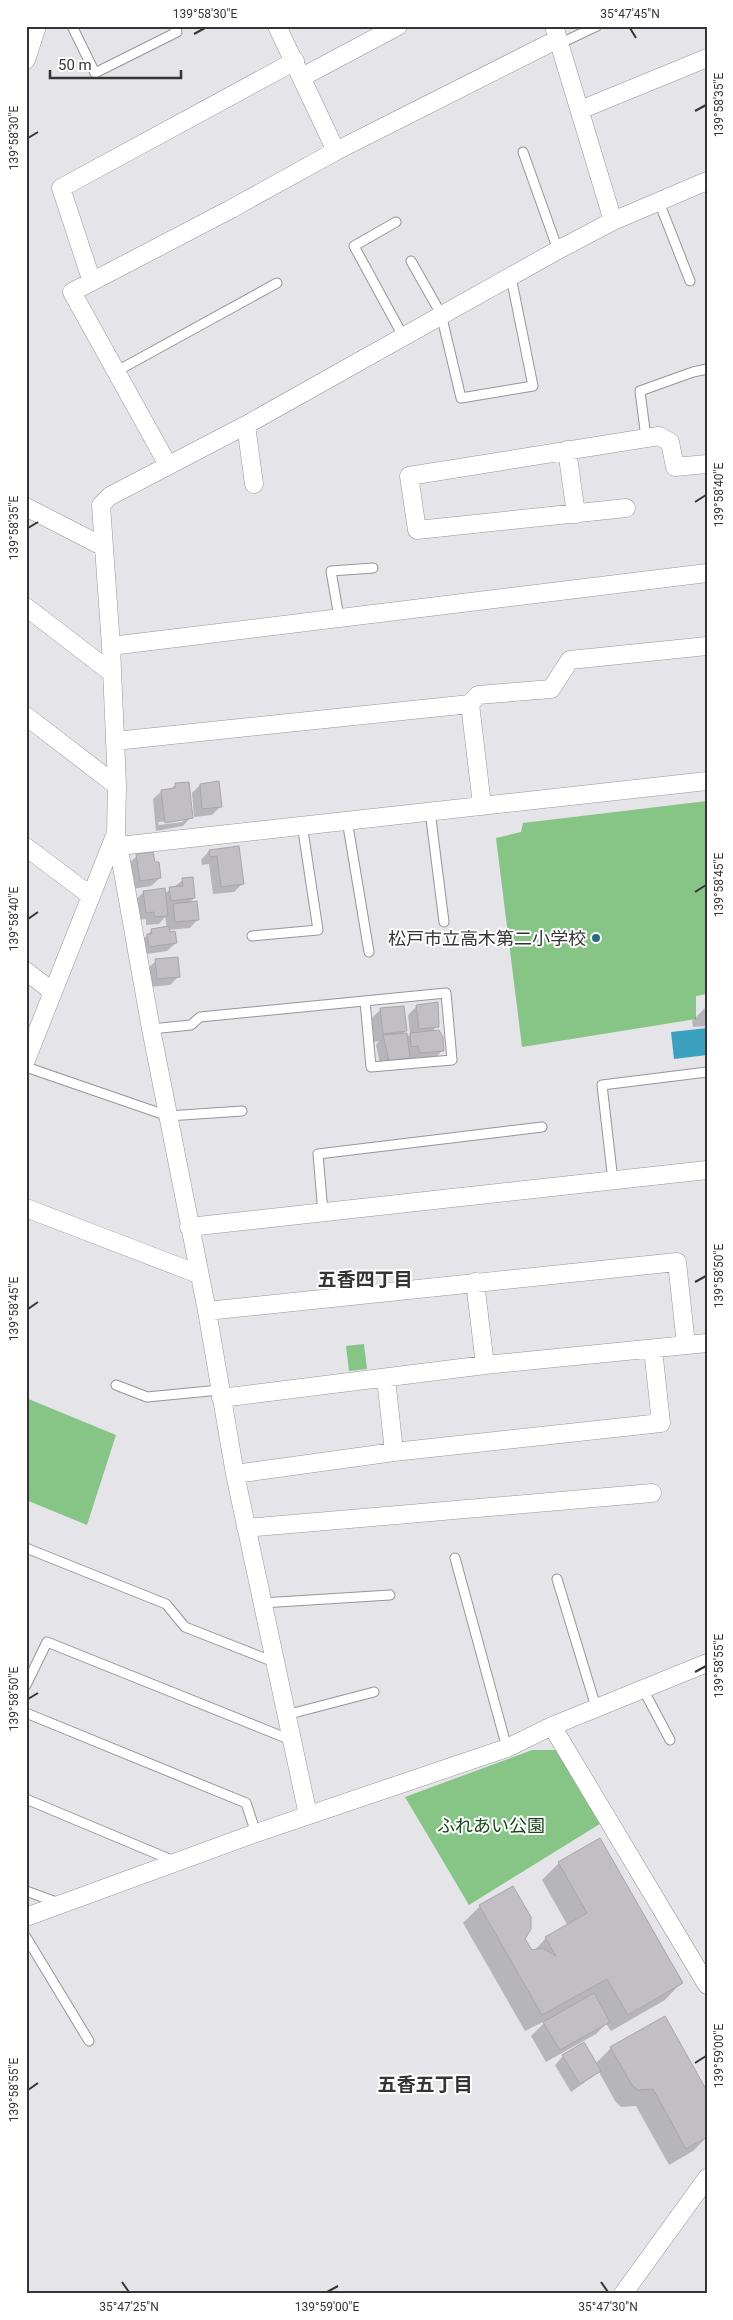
<svg xmlns="http://www.w3.org/2000/svg" width="733" height="2320" font-family="Roboto,'Noto Sans JP',sans-serif">
<style>
.green{fill:#87c586}
.water{fill:#3ba1be}
.shadow{fill:#0003;fill-rule:evenodd}
.building{fill:#c1bfc3;stroke:#a8a6aa}
.lines{fill:none;stroke-linecap:round;stroke-linejoin:round}
.service-casing{stroke:#96959a;stroke-width:11}
.minor-casing{stroke:#96959a;stroke-width:19}
.service{stroke:#fff;stroke-width:9}
.minor{stroke:#fff;stroke-width:18}
.ticks{fill:none;stroke:#343436;stroke-width:2}
.poi-dot{fill:#256d79;stroke:#fff;stroke-width:2}
.labels{text-anchor:middle;dominant-baseline:central;stroke-width:4;stroke-linejoin:round;paint-order:stroke}
.poi-label{font-size:18px;fill:#343436;stroke:#fff;text-anchor:end}
.park-label{font-size:18px;fill:#144617;stroke:#fff}
.neighbourhood-label{font-size:19px;font-weight:bold;fill:#343436;stroke:#fff}
.neatline{fill:none;stroke:#343436;stroke-width:2}
.ticks-label{font-size:12px;text-anchor:middle;fill:#343436}
</style>
<rect width="100%" height="100%" fill="#e4e4e9"/>
<path class="green" d="M707,801V994L696,996V1019L522,1047L496,838L521,832L523,823Z
M364,1344L367,1369L349,1371L346,1346Z
M26,1398L116,1435L87,1525L26,1500Z
M532,1750H558L603,1822L469,1905L405,1797Z"/>
<path class="water" d="M707,1028V1055L674,1059L671,1032Z"/>
<path class="shadow" d="M175,785L191,817L183,826L156,831L153,799L162,791L170,790ZM184,820L182,822L159,825L158,822Z
M200,785L221,806L212,815L194,817L192,793Z
M238,848L243,883L234,892L213,894L209,864L202,865L201,860L209,851Z
M137,856L160,878L151,886L132,889L128,864Z
M183,880L194,898L188,904L198,919L190,928L168,930L176,943L167,951L141,955L143,939L152,930L167,928L165,917L159,924L146,925V919L138,920L135,900L144,892L164,894Z
M156,961L179,976L170,985L149,987L147,969Z
M417,1006L437,1026L432,1032L443,1050L434,1059L411,1061L410,1056L400,1066L381,1069L376,1045L379,1041L374,1042L372,1018L380,1010L406,1031L402,1034L406,1038L410,1034L408,1015Z
M705,1008L707,1026L693,1027L692,1021Z
M559,1863L681,1983L665,2000L611,2031L606,2024L596,2034L546,2062L531,2036L547,2020L525,2031L463,1923L480,1906L524,1939L531,1951H534L546,1938L568,1926L542,1880Z
M611,2048L707,2093V2137L693,2151L669,2165L636,2106L621,2107L615,2101L599,2072L571,2092L555,2065L563,2056L595,2064Z"/>
<path class="building" d="M219,781L222,807L202,809L200,784Z
M189,782L193,818L165,823L161,790L175,788V783Z
M239,846L244,884L221,887L217,856L210,857L209,850Z
M153,852L155,862H159L161,878L140,881L136,854Z
M193,877L195,898L171,901L169,887L183,886L182,878Z
M165,888L168,916L154,917V912L146,913L143,891Z
M197,901L199,920L175,922L173,904Z
M169,926L170,932L175,931L177,943L149,947L147,934H152L151,929Z
M178,957L180,977L157,979L155,959Z
M438,1002L439,1027L419,1029L416,1005Z
M404,1006L407,1031L383,1034L380,1008Z
M439,1030L443,1037L444,1051L420,1053L418,1046L411,1047L410,1033Z
M407,1033L410,1058L389,1061L383,1035Z
M600,1838L683,1983L628,2015L607,1979L542,2015L479,1905L513,1886L531,1917V1929L525,1939L532,1950L542,1948L556,1956L545,1937L587,1913L558,1862Z
M594,1993L610,2022L560,2050L543,2022Z
M665,2016L707,2091V2137L686,2149L653,2089L638,2090L632,2085L610,2047Z
M584,2042L601,2071L580,2084L562,2055Z"/>
<g class="lines">
<defs>
<path id="service" d="M72,26L95,73L177,32L174,26
M559,44L597,26
M523,152L558,250
M659,202L690,281
M396,222L354,246L403,336
M411,261L441,314L461,398L533,386L511,277
M117,371L277,283
M646,438L640,391L693,372L707,369
M339,617L331,571L373,568
M430,811L444,922
M347,820L369,952
M252,936L318,930L302,824
M151,1029L191,1025L200,1017L446,993L452,1060L371,1067L365,1001
M26,1067L168,1116L242,1111
M613,1181L602,1085L707,1072
M323,1213L318,1154L542,1127
M116,1385L147,1397L220,1390
M26,1548L166,1604L185,1627L274,1662
M455,1558L507,1748
M557,1579L596,1707
M262,1603L390,1595
M26,1685L47,1642L291,1740
M643,1689L670,1740
M26,1713L246,1803L256,1833
M286,1715L374,1692
M26,1799L174,1861
M26,1891L59,1903
M26,1937L89,2041"/>
<path id="minor" d="M554,26L613,221
M26,60L37,26
M302,77L398,26
M580,110L707,58
M336,151L558,39
M92,282L61,188L295,61
M246,425L254,484
M567,450L576,514
M168,465L72,292L231,209L336,151L277,26
M26,507L104,547
M626,508L417,530L409,476L659,436L670,442L675,467L707,464
M26,607L112,673
M111,646L707,573
M470,704L482,805
M26,716L117,786L116,833L151,1029L207,1311L235,1474L308,1815
M115,741L470,704L478,695L551,689L570,660L707,646
M117,786L111,646L101,505L110,496L246,425L558,250L613,221L707,181
M119,846L707,781
M26,847L91,896
M26,971L53,992
M26,1060L116,833
M26,1208L198,1274
M189,1227L707,1170
M475,1282L485,1365
M207,1311L677,1262L686,1345
M386,1378L394,1452
M221,1398L485,1365L707,1343
M235,1474L394,1452L661,1423L653,1349
M246,1528L652,1493
M552,1726L707,1985
M26,1917L256,1833L507,1748L552,1726L707,1663
M623,2294L707,2178"/>
</defs>
<use href="#service" class="service-casing"/>
<use href="#minor" class="minor-casing"/>
<use href="#service" class="service"/>
<use href="#minor" class="minor"/>
</g>
<path class="ticks" d="M630,28L636,38M194,34L205,28M695,111L706,105M28,138L38,132M695,502L706,495M28,528L38,522M695,892L706,885M28,919L38,912M695,1282L706,1276M28,1309L38,1302M695,1672L706,1666M28,1699L38,1693M695,2063L706,2056M28,2090L38,2083M122,2282L129,2292M601,2282L608,2292M327,2292L338,2286"/>
<circle class="poi-dot" cx="596" cy="938" r="5"/>
<g class="labels">
<g class="poi-label">
<text x="586" y="938">松戸市立高木第二小学校</text>
</g>
<g class="park-label">
<text x="491" y="1825">ふれあい公園</text>
</g>
<g class="neighbourhood-label">
<text x="365" y="1279">五香四丁目</text>
<text x="425" y="2084">五香五丁目</text>
</g>
</g>
<rect width="733" height="2320" fill="none" stroke="#ffffff" stroke-width="55"/>
<path d="M50 70v8h131v-8" fill="none" stroke="#343436" stroke-width="2.5"/>
<text x="58" y="70" font-size="15" fill="#343436" stroke="#ffffff" stroke-width="4" paint-order="stroke">50 m</text>
<rect x="28" y="28" width="678" height="2264" class="neatline"/>
<g class="ticks-label">
<text x="205" y="18">139°58'30"E</text>
<text x="630" y="18">35°47'45"N</text>
<text transform="translate(719 105) rotate(-90)" y="4">139°58'35"E</text>
<text transform="translate(14 138) rotate(-90)" y="4">139°58'30"E</text>
<text transform="translate(719 495) rotate(-90)" y="4">139°58'40"E</text>
<text transform="translate(14 528) rotate(-90)" y="4">139°58'35"E</text>
<text transform="translate(719 885) rotate(-90)" y="4">139°58'45"E</text>
<text transform="translate(14 919) rotate(-90)" y="4">139°58'40"E</text>
<text transform="translate(719 1276) rotate(-90)" y="4">139°58'50"E</text>
<text transform="translate(14 1309) rotate(-90)" y="4">139°58'45"E</text>
<text transform="translate(719 1666) rotate(-90)" y="4">139°58'55"E</text>
<text transform="translate(14 1699) rotate(-90)" y="4">139°58'50"E</text>
<text transform="translate(719 2056) rotate(-90)" y="4">139°59'00"E</text>
<text transform="translate(14 2090) rotate(-90)" y="4">139°58'55"E</text>
<text x="129" y="2311">35°47'25"N</text>
<text x="327" y="2311">139°59'00"E</text>
<text x="608" y="2311">35°47'30"N</text>
</g>
</svg>
